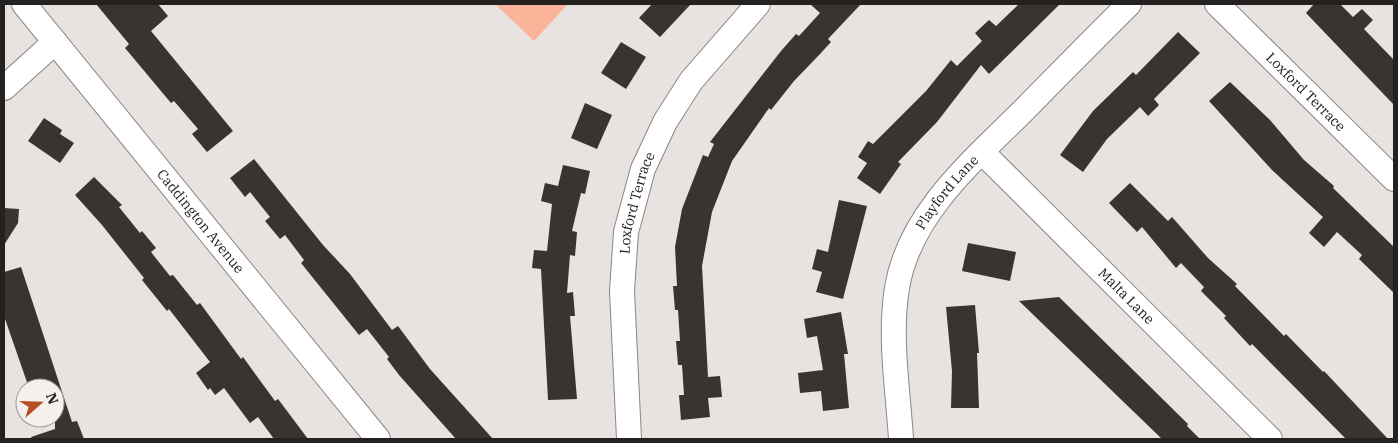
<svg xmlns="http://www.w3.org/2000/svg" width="1398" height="443" font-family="'IBM Plex Serif',serif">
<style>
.green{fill:#f9b499}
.building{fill:#393432}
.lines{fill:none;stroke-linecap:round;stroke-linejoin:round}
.minor-casing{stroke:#8c8684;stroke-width:26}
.minor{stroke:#fff;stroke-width:24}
.labels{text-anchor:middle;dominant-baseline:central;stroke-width:5;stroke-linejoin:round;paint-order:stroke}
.street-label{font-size:14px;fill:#242221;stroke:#f5efed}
</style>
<rect width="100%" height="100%" fill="#e8e2e0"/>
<path class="green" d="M495,4H568L534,41Z"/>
<path class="building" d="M96,4H158L168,16L151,31L233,131L207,152L192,134L198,129L174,101L171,103L125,48L129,44Z
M652,4H691L660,37L639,18Z
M810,4H861L828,39L831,42L820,54L794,81L771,110L769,108L732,161L712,212L702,266L708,377L720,376L722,397L708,398L710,417L681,420L679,395H684L682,365H678L676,341H680L678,310H675L673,286H677L675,247L682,209L703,155L708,157L714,144L710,142L781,51L796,34L799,36L820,13Z
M1019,4H1060L989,74L981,65L937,122L898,162L901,164L880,194L857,178L867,163L858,157L868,141L873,144L926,91L951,60L957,66L982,41L975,33L989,20L996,26Z
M1314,4H1340L1353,17L1362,9L1373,20L1364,29L1394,60V105L1306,13Z
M1178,32L1200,53L1154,99L1159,105L1148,116L1140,107L1107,139L1083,172L1060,155L1093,111L1133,72L1136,75Z
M621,42L646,57L626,89L601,73Z
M1230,82L1270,120L1304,160L1334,186L1333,188L1394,247V293L1359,259L1362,255L1337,232L1324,247L1309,233L1323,217L1272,170L1209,101Z
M585,103L612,115L597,149L571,138Z
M44,118L62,130L60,134L74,143L60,163L28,141Z
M254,159L323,245L350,274L392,330L398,326L430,369L493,439H456L399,375L387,359L389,357L367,329L359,335L301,263L304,260L285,235L280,239L265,221L270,217L250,192L245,197L230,178Z
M563,165L590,171L585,194L581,193L572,231L577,232L575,256L570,255L567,293L573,292L575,316H570L577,399L548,400L541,269L532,268L534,250L547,251L552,204L541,201L545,183L558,186Z
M94,177L122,205L119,207L140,233L142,231L156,248L151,252L170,276L173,275L197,305L200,303L241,359L243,357L275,401L278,399L308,439H274L258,417L250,423L224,388L215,395L210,388L208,390L196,373L210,362L169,309L167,311L142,280L144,278L102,225L75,195Z
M1130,183L1168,221L1172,217L1208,258L1237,284L1235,286L1284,336L1286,334L1323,372L1324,371L1388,439H1346L1252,344L1250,346L1224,318L1226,316L1201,291L1204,287L1181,263L1176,268L1142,227L1137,232L1109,203Z
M839,200L867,206L843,299L816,292L822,272L812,269L817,249L828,252Z
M4,208L19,209L18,223L4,245Z
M968,243L1016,252L1010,281L962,271Z
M21,267L72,422L77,421L84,439H32L31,437L55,429V388H29L4,316V272Z
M1059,297L1188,424L1187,426L1200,439H1162L1019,301Z
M975,305L979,353H977L979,408H951L952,371L946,307Z
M841,312L848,354H844L849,408L823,411L821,391L800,393L798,373L823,370L817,336L807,338L804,319Z"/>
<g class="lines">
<defs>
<g id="minor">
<path id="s1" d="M24,4L378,439"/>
<path id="s2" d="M1217,4L1394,179"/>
<path d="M4,88L55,42"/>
<path id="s3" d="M982,152L1270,439"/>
<path id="s4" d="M629,439L622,291L626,232L643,169L665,122L691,81L758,4"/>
<path id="s5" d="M901,439C898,390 889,337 897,288C909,213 975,159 1025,109C1059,74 1094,39 1129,4"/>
</g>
</defs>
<use href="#minor" class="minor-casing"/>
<use href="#minor" class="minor"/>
</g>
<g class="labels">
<g class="street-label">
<text stroke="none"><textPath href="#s2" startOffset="125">Loxford Terrace</textPath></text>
<text stroke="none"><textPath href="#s5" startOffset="261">Playford Lane</textPath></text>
<text stroke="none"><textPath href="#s4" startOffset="238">Loxford Terrace</textPath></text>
<text stroke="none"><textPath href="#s1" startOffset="280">Caddington Avenue</textPath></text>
<text stroke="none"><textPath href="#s3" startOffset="204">Malta Lane</textPath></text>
</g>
</g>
<rect width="1398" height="443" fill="none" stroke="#242221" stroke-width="10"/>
<g transform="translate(40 403) rotate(70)"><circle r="24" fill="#f5efed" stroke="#a19d9b"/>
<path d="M0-4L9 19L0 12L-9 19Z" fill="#b54f22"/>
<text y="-8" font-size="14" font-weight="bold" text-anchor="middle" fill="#242221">N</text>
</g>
</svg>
